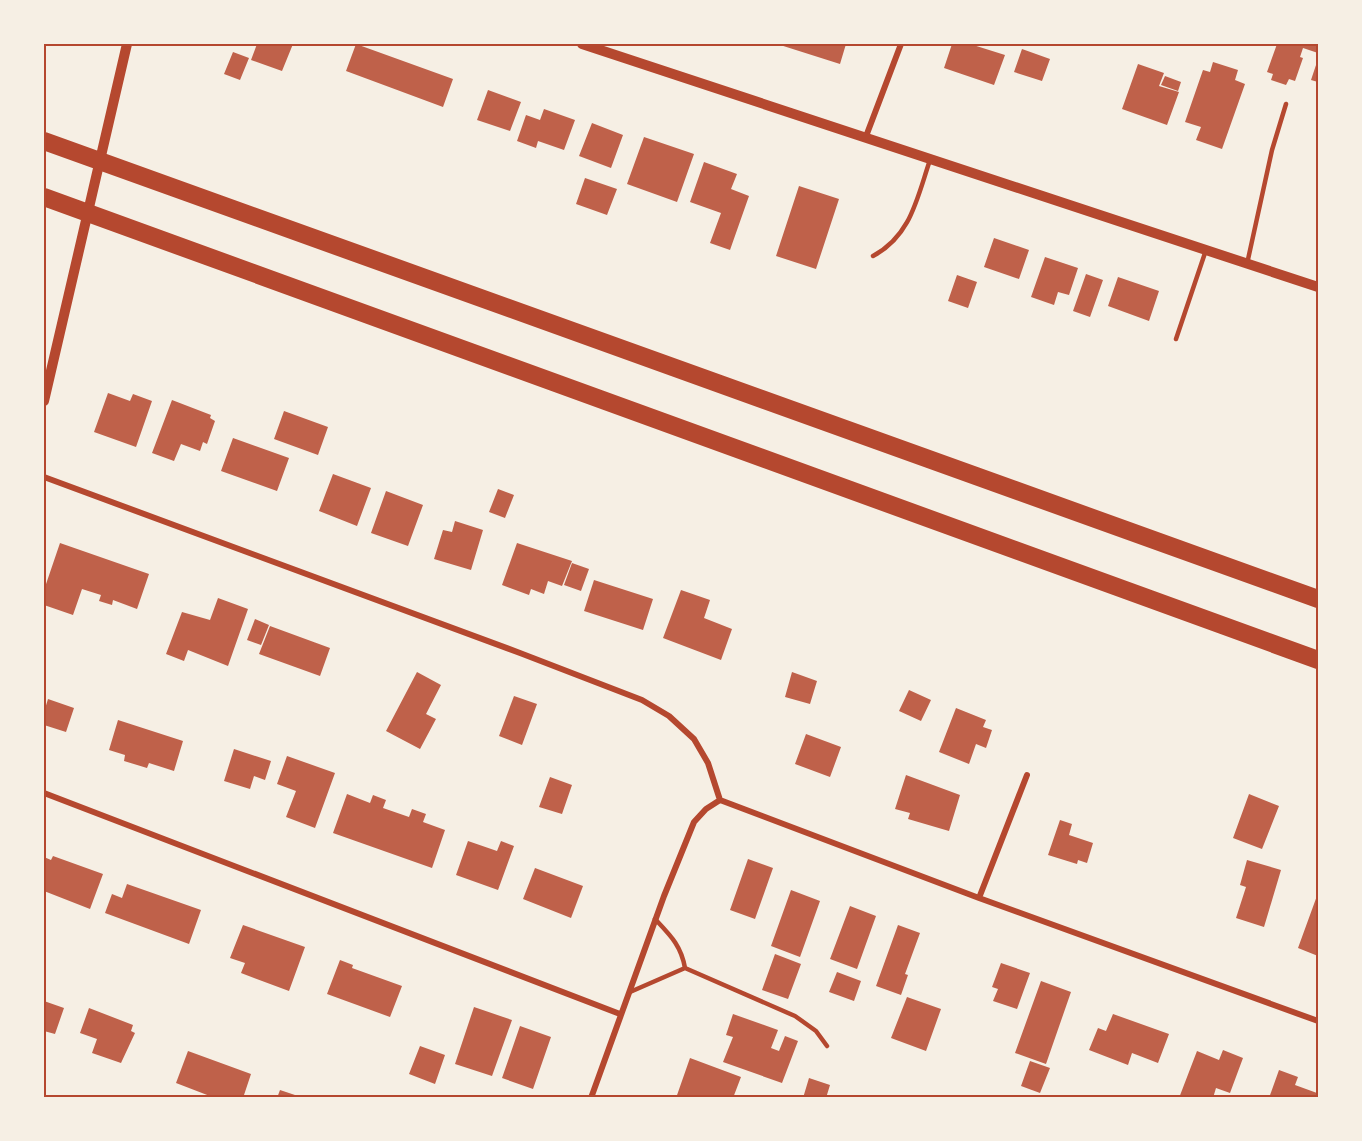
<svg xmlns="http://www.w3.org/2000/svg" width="1362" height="1141" font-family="Rubik,sans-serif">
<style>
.building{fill:#bf614a}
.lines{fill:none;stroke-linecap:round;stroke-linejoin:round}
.service{stroke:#b5482f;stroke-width:4.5}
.minor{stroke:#b5482f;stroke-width:6}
.tertiary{stroke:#b5482f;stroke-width:10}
.motorway{stroke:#b5482f;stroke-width:18}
.neatline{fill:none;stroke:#b5482f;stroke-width:2}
</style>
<rect width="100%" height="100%" fill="#f6efe4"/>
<path class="building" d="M257,44H293L282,71L251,60Z
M356,44L453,79L443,107L346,71Z
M777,44H846L840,64Z
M952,44H970L1005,55L994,85L944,68Z
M1277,44H1318V53L1303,48L1300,57L1303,58L1295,81L1289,79L1286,85L1271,80L1273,74L1267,72Z
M1022,49L1050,59L1042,81L1014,72Z
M233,52L249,58L240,80L224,74Z
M1318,59V82L1311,80Z
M1213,62L1238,70L1235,80L1245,84L1222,149L1196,140L1201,127L1185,122L1203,70L1210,72Z
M1138,64L1164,73L1159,86L1179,92L1167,125L1122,109Z
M1165,76L1181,82L1178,91L1161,85Z
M488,90L521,102L510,131L477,120Z
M544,109L575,120L564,150L538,141L536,148L517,141L526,115L540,120Z
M592,123L623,135L611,168L579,156Z
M644,137L694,154L677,202L627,184Z
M704,162L737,174L731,189L749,196L730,250L710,243L721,213L690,202Z
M585,178L617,189L607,215L576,204Z
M799,186L839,199L816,269L776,256Z
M994,238L1029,250L1019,279L984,267Z
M1045,257L1078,268L1069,295L1058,292L1054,305L1031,297Z
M1086,274L1103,280L1090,317L1073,311Z
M957,275L977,282L968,308L948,301Z
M1118,277L1159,291L1149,321L1108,306Z
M108,393L130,401L133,394L152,401L136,447L94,432Z
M172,400L211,415L210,418L215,421L207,444L203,442L200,451L181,444L174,461L152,453Z
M284,411L328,427L318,455L274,439Z
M233,438L289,458L277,491L221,471Z
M333,474L371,488L357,526L319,511Z
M498,489L514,495L505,518L489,512Z
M386,491L423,505L408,546L371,533Z
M455,521L483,530L471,570L434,559L443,530L452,532Z
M60,543L149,574L137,609L113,600L112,605L99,601L101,595L82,589L73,615L44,605V590Z
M517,543L572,561L562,586L548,581L544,594L531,589L529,595L502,585Z
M572,563L589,569L581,591L564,585Z
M594,580L653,599L643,630L584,611Z
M681,590L710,600L704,618L732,629L721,660L663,638Z
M218,598L248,609L228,666L188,650L184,661L166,654L182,612L210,620Z
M255,619L269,625L261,645L247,640Z
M270,626L330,648L320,676L259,654Z
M417,672L441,685L426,714L436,719L420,749L386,731Z
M792,672L817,681L810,704L785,697Z
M909,690L931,700L921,721L899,711Z
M514,696L537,704L522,745L499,736Z
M48,699L74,708L66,732L44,725V712Z
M956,708L986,720L983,727L992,730L986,748L976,744L969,764L939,752Z
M118,720L183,741L174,771L149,763L147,768L124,761L125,755L109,750Z
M806,734L841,747L830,777L795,764Z
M234,749L271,761L265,780L254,776L250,789L224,781Z
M287,756L335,773L315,828L286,817L296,791L277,784Z
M906,775L960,795L949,831L908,819L910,813L895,809Z
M550,777L572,785L562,814L539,807Z
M347,794L370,803L373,795L386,800L383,808L409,817L412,809L426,814L423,822L445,830L432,868L333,833Z
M1249,794L1279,806L1262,849L1233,838Z
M1060,820L1072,824L1069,835L1093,843L1087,863L1078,860L1077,864L1048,855Z
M468,841L497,851L501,841L514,846L498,890L456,875Z
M53,856L103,874L90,909L44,891V857L51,860Z
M748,859L773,868L755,919L730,910Z
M1247,860L1281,870L1264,927L1236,918L1246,887L1240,885Z
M535,868L583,886L571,918L523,899Z
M127,884L201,910L189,944L105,913L112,894L122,898Z
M791,890L820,901L800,957L771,946Z
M1318,893V956L1298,948Z
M850,906L876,916L857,969L830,959Z
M243,925L305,947L289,991L241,973L245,963L230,958Z
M898,925L920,933L905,974L908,975L901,995L876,986Z
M775,954L801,964L788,999L762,990Z
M340,960L353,965L352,968L402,986L390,1017L327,994Z
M1001,963L1030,973L1017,1009L993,1001L998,989L992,987Z
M837,972L861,981L854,1001L829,992Z
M1041,981L1071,992L1046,1064L1015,1053Z
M907,997L941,1009L926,1051L891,1038Z
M44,1001L64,1008L55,1034L44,1031Z
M474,1007L512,1020L492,1076L455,1064Z
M89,1008L133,1025L131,1031L135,1033L121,1063L92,1053L97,1039L80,1033Z
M733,1014L778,1030L771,1048L779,1051L785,1036L798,1041L782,1083L723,1062L733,1037L726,1035Z
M1113,1014L1169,1034L1158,1063L1132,1053L1128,1065L1089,1050L1098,1028L1106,1031Z
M520,1026L551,1037L533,1089L502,1078Z
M420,1046L445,1055L435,1084L409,1074Z
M1223,1050L1243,1058L1230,1093L1216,1088L1213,1098H1179L1197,1051L1219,1060Z
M188,1051L251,1074L243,1098H215L176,1083Z
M690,1058L741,1077L733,1098H676Z
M1030,1061L1050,1068L1040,1093L1021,1086Z
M1279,1070L1298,1077L1295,1085L1317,1093L1315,1098H1269Z
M809,1078L830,1085L826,1098H803Z
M280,1090L301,1097V1098H277Z"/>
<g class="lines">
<path class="service" d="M873,256C911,236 917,198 930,160
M1247,264L1272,150L1286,104
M1176,339L1206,250
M655,919C670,935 681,945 685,968
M630,992L685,968L795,1016L816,1031L827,1046"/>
<path class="minor" d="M865,139L901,44
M44,477L520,653L642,700L669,716L694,739L708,763L720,800L979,898L1318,1021
M44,793L620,1014
M979,898L1027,775
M591,1098L664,896L694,822L706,809L720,800"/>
<path class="tertiary" d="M582,44L1318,287
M44,401L127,44"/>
<path class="motorway" d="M44,141L1318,599
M44,197L1318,660"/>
</g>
<rect width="1362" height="1141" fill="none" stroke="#f6efe4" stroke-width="90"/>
<rect x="45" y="45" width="1272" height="1051" class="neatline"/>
</svg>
